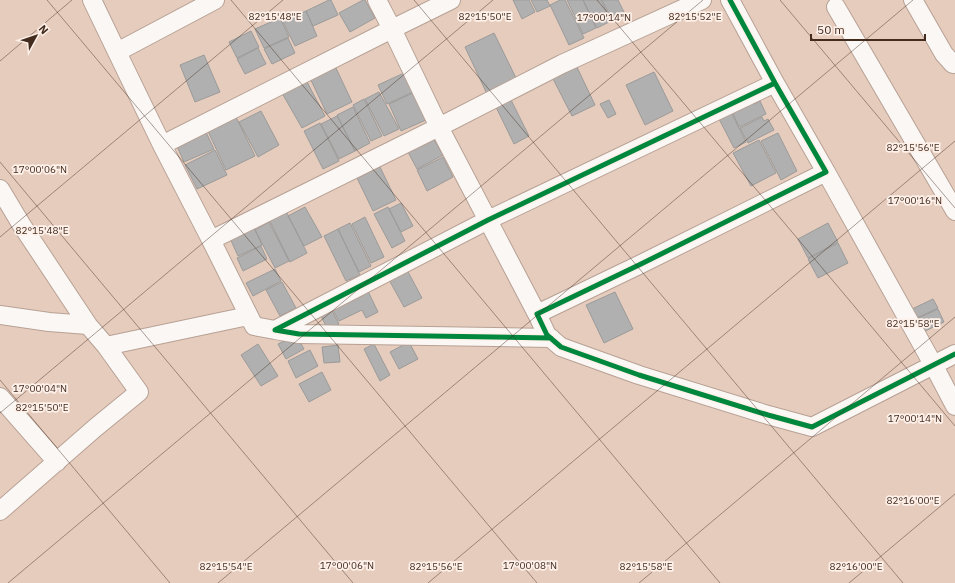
<svg xmlns="http://www.w3.org/2000/svg" width="955" height="583" font-family="'IBM Plex Sans',sans-serif">
<style>
.building{fill:#b0b0b0;stroke:#9b9b9a}
.lines{fill:none;stroke-linecap:round;stroke-linejoin:round}
.minor-casing{stroke:#b7a194;stroke-width:20}
.minor{stroke:#fbf7f5;stroke-width:18}
.cycleway-casing{stroke:#fef1ea;stroke-width:8}
.cycleway{stroke:#00873e;stroke-width:5}
.ticks{fill:none;stroke:#432c1e;stroke-width:1;stroke-opacity:0.45}
.ticks-label{font-size:10px;text-anchor:middle;fill:#432c1e;stroke:#fef1ea;stroke-width:3.5;stroke-linejoin:round;paint-order:stroke}
</style>
<rect width="100%" height="100%" fill="#e6ccbd"/>
<path class="building" d="M329,0H331L338,15L313,26L306,11Z
M363,0H365L375,18L350,32L339,13Z
M513,0H529L535,12L522,19Z
M531,0H547L550,6L537,12Z
M560,0H565L584,38L569,45L550,5Z
M567,0H583L596,28L583,34Z
M583,0H601L611,21L597,28Z
M602,0H618L625,14L612,20Z
M306,11L317,36L295,46L283,22Z
M280,18L289,37L264,48L255,29Z
M251,31L259,47L237,58L229,42Z
M494,33L517,80L487,94L465,47Z
M288,38L295,53L272,64L264,49Z
M258,48L266,64L245,74L237,59Z
M204,55L220,92L195,102L180,65Z
M575,63L595,105L572,116L551,75Z
M334,64L352,102L327,114L309,76Z
M654,72L673,111L645,125L626,85Z
M404,73L413,92L387,104L378,85Z
M306,80L325,116L302,128L282,93Z
M379,92L399,129L384,136L365,99Z
M413,93L426,120L401,131L389,104Z
M751,97L754,104L760,101L766,114L739,127L730,107Z
M510,98L529,136L514,144L495,105Z
M364,99L382,136L371,141L353,105Z
M609,100L616,114L608,118L600,104Z
M353,107L370,143L355,151L337,115Z
M729,108L746,142L734,148L718,117Z
M261,111L279,145L258,157L239,122Z
M234,113L255,156L226,170L206,127Z
M337,116L355,151L339,159L321,124Z
M762,117L764,121L768,119L774,130L748,143L740,128Z
M320,123L339,161L323,169L304,131Z
M204,128L214,149L184,162L175,142Z
M778,133L797,171L781,180L761,141Z
M433,138L443,155L417,169L408,152Z
M759,140L776,173L751,186L733,153Z
M215,150L227,175L197,189L185,165Z
M443,157L453,177L427,191L417,170Z
M380,167L396,200L373,211L357,178Z
M401,203L413,226L401,232L389,209Z
M284,207L307,253L290,262L267,215Z
M305,207L322,237L304,246L288,216Z
M388,207L405,241L392,248L374,214Z
M365,217L384,257L371,263L352,224Z
M269,222L289,261L275,268L255,230Z
M252,223L262,245L238,256L228,234Z
M350,223L371,266L359,272L338,229Z
M828,223L838,242L808,258L798,239Z
M338,229L360,275L346,281L324,236Z
M838,243L848,263L818,278L808,259Z
M261,246L267,259L243,271L237,258Z
M406,268L422,298L404,307L388,278Z
M275,269L281,281L253,296L246,283Z
M282,282L296,308L280,316L266,290Z
M365,285L378,312L366,318L362,310L339,321L329,303Z
M615,292L633,329L604,343L586,305Z
M933,299L938,308L915,319L910,310Z
M329,305L339,324L328,330L318,310Z
M938,309L944,322L921,333L914,320Z
M296,335L304,349L286,359L278,344Z
M409,342L418,359L399,369L390,352Z
M258,344L278,376L261,386L241,355Z
M374,344L390,375L380,381L364,349Z
M338,345L340,362L324,363L322,347Z
M310,350L318,366L296,378L288,361Z
M322,372L331,390L309,402L299,384Z"/>
<g class="lines">
<defs>
<path id="minor" d="M92,0L117,52
M215,0L117,52L162,145L211,240L254,326L275,330
M451,0L392,29L439,127L562,64L702,0
M730,0L775,83L826,172L641,264L537,314L547,335L561,347L639,375L768,415L812,427L955,354
M913,0L944,54L953,64L955,62
M836,7L955,211
M162,145L392,29L377,0
M826,172L934,366L955,406
M0,189L21,224L88,325L106,346L248,316
M211,240L439,127L537,314
M0,315L49,322L88,325
M551,338L299,334L275,330L488,220L775,83
M0,397L57,462
M0,511L95,428L139,392L106,346"/>
</defs>
<use href="#minor" class="minor-casing"/>
<use href="#minor" class="minor"/>
<defs>
<path id="cycleway" d="M730,0L775,83L826,172L641,264L537,314L547,335L561,347L639,375L768,415L812,427L955,354
M551,338L299,334L275,330L488,220L775,83"/>
</defs>
<use href="#cycleway" class="cycleway-casing"/>
<use href="#cycleway" class="cycleway"/>
</g>
<path class="ticks" d="M47,0L537,583M231,0L720,583M414,0L903,583M597,0L955,426M780,0L955,208M0,61L72,0M0,162L353,583M0,237L283,0M0,380L170,583M0,413L493,0M8,583L703,0M218,583L913,0M428,583L955,141M639,583L955,317M849,583L955,494"/>
<g class="ticks-label">
<text x="275" y="20">82°15'48"E</text>
<text x="485" y="20">82°15'50"E</text>
<text x="695" y="20">82°15'52"E</text>
<text x="604" y="21">17°00'14"N</text>
<text x="913" y="151">82°15'56"E</text>
<text x="40" y="173">17°00'06"N</text>
<text x="915" y="204">17°00'16"N</text>
<text x="42" y="234">82°15'48"E</text>
<text x="913" y="327">82°15'58"E</text>
<text x="40" y="392">17°00'04"N</text>
<text x="42" y="411">82°15'50"E</text>
<text x="915" y="422">17°00'14"N</text>
<text x="913" y="504">82°16'00"E</text>
<text x="347" y="569">17°00'06"N</text>
<text x="530" y="569">17°00'08"N</text>
<text x="226" y="570">82°15'54"E</text>
<text x="436" y="570">82°15'56"E</text>
<text x="646" y="570">82°15'58"E</text>
<text x="856" y="570">82°16'00"E</text>
</g>
<g transform="translate(36 36) rotate(50)" stroke="#fef1ea" stroke-width="3" paint-order="stroke">
<path d="M0-3L7 15L0 10L-7 15Z" fill="#432c1e"/>
<text y="-6" font-size="11" font-weight="bold" text-anchor="middle" fill="#432c1e">N</text>
</g>
<path d="M811 34v6h114v-6" fill="none" stroke="#432c1e" stroke-width="2"/>
<text x="817" y="34" font-size="12" fill="#432c1e" stroke="#fef1ea" stroke-width="3" paint-order="stroke">50 m</text>
</svg>
